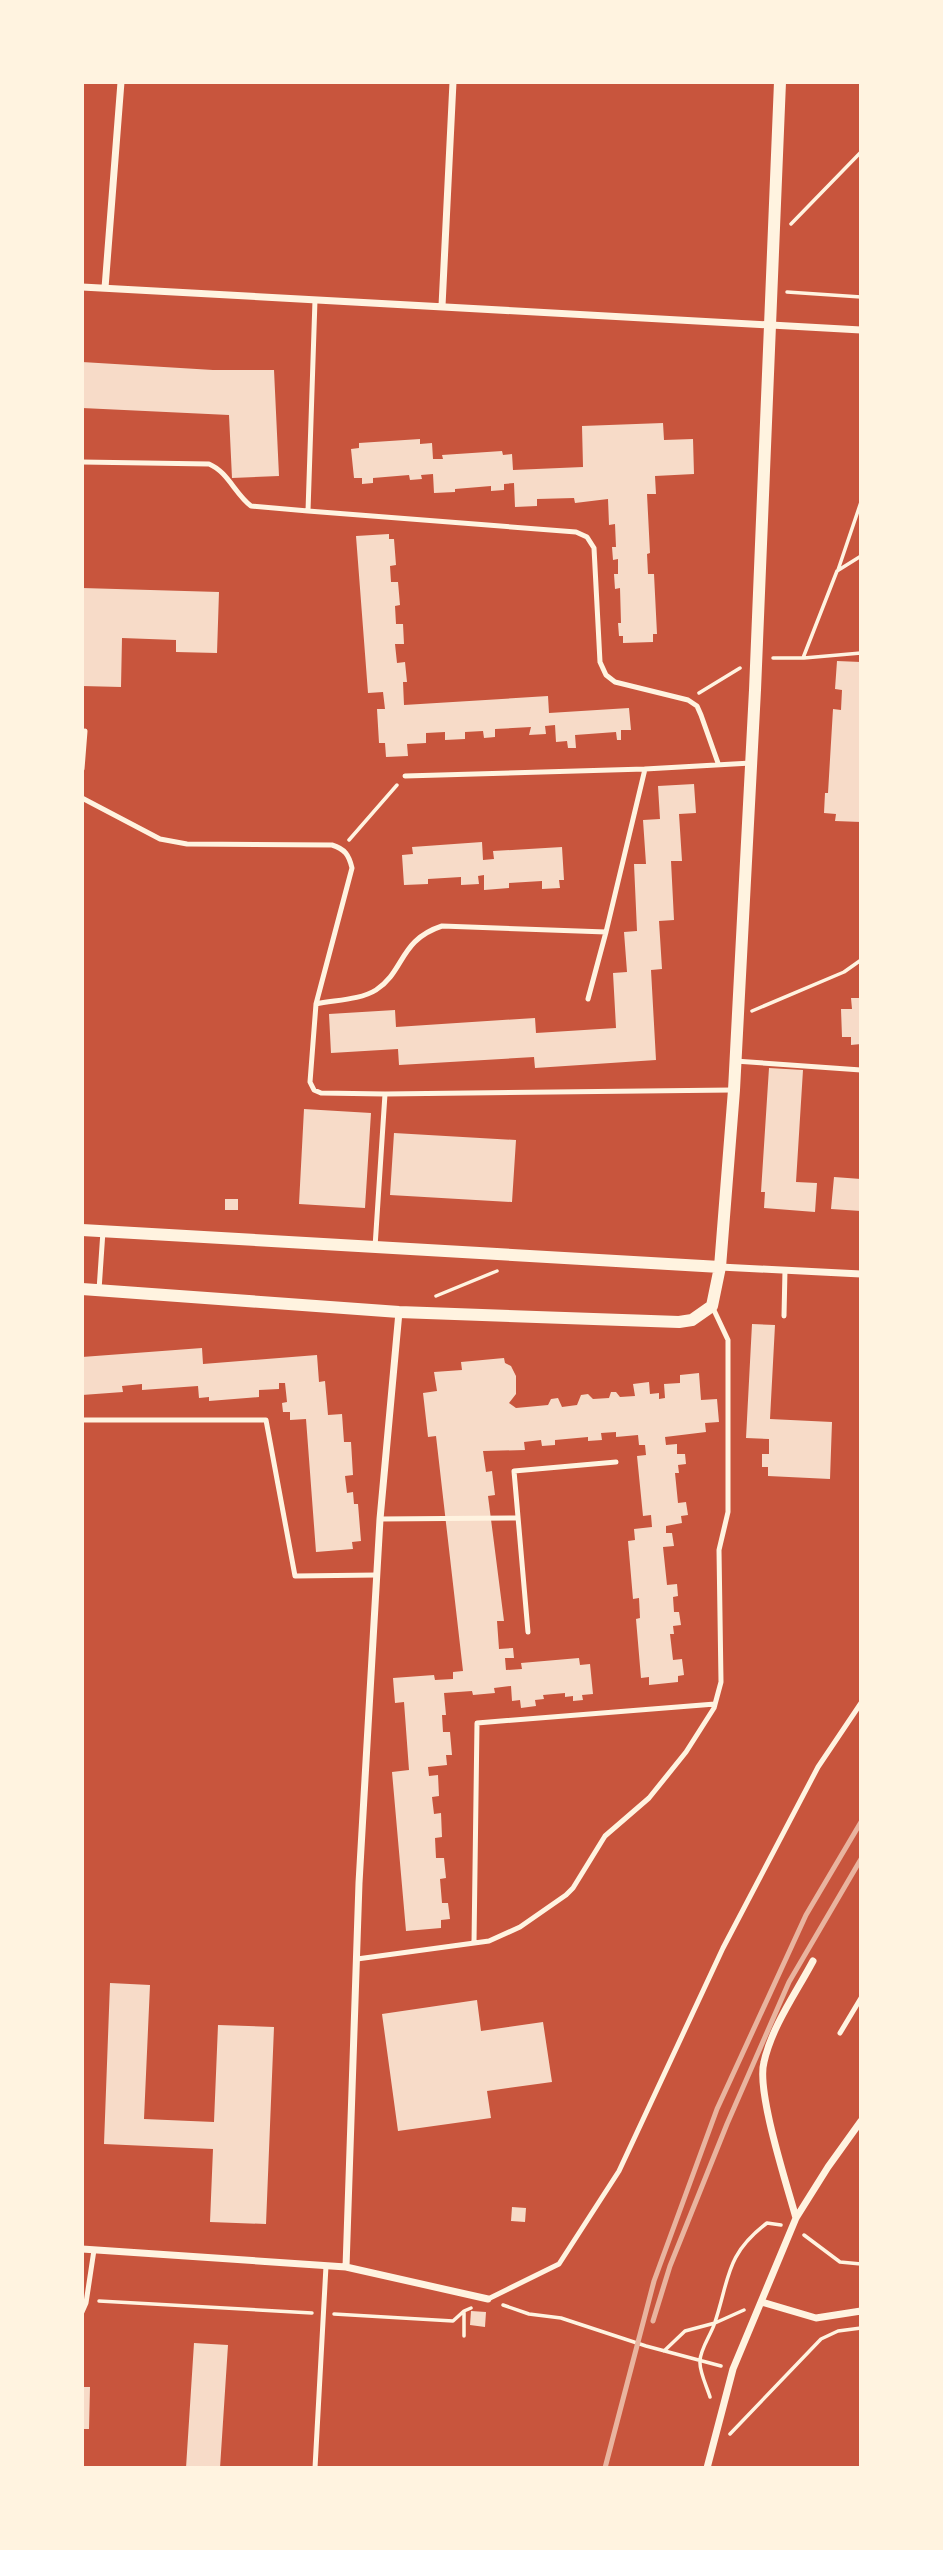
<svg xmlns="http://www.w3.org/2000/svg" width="943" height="2550" font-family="'Alegreya Sans',sans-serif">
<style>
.building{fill:#f7dbc8}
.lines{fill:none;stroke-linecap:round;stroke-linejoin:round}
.path{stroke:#fff3e0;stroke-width:3.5}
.service{stroke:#fff3e0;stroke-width:5}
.minor{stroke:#fff3e0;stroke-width:7}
.tertiary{stroke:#fff3e0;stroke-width:12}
.rail{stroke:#e9b49f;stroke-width:5}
</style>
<rect width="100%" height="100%" fill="#c8553d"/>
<path class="building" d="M82,362L213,370H274L279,476L232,478L229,415L82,408Z
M663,423L664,440L693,439L694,474L655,476L656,494H647L650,553L647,554L648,574H654L657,634H653V642L623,643V636H619L618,623H621L620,588L615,589L614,574H618V559L613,560L612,547H616L615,524L609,525L608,499L575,503L574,498L537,499V506L515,507L514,483L504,484V490L491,491V486L455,489V492L434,493L433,474L421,475L422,479L410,480L409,475L373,478V483L362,484V478H354L351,449L359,448V443L420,439V444L432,443L433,459H443L442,455L502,451L503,455L512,454L513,470L583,467L582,426Z
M389,534V539H394L396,565L390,566L391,582H398L400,605L395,606L396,624H403L404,644H395L397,663L405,662L407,682H403L404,705L548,696L549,713L629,708L631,730H621V740H617L616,732L575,735L576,748H568L567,741L556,742L555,725L545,726L546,734L529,735L531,727L495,729V737L484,738L483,731L465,732V739L445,740V732L426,733V743L407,744L408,756L386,757L385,743H379L377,709H385L383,692L368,693L356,536Z
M82,588L219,592L217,653L176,652V640L122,638L121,687L82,686Z
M837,661L861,662V822L835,821L836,814L824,813L825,793H828L833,709L841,710L842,690L835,689Z
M694,784L696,813L679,814L682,861H671L674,920L659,921L662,969L651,970L656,1060L535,1068L534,1057L399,1065L398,1049L331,1053L329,1014L395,1010L396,1027L535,1018L536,1033L616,1028L613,973L627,972L624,932L637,931L634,864H646L643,820L660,819L658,786Z
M482,842L483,860L494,859L493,851L562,847L564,880H559L560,888L542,889V881L509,883V888L484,890V875L478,876L479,884L461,885V877L428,879V884L404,885L402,855L413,854L412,847Z
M851,998H861V1044L851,1045V1037H842L841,1009H852Z
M769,1068L803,1070L796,1182L817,1183L815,1212L764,1208L765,1192H761Z
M304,1109L371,1113L365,1208L299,1204Z
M394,1133L516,1140L512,1202L390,1195Z
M834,1177L861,1179V1211L831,1209Z
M225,1199H238V1210H225Z
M752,1324L775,1325L770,1419L832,1422L830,1479L768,1476V1467H762V1454H769V1439L746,1438Z
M202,1348L203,1364L317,1355L319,1382L325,1381L328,1415L342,1414L344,1442H351L353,1475L345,1476L347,1493L353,1492L354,1504H358L361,1541L352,1542L353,1549L316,1552L306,1419L290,1420V1412H283L282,1403L287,1402L285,1383H279V1389L259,1390V1397L209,1401V1397L199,1398L198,1386L142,1390V1384L122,1386L123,1392L82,1395V1357Z
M504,1358L505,1363L511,1366L516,1376V1394L509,1403L516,1408L548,1405L551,1399L558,1398L562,1407L577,1405L581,1395L588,1394L593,1399L609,1398L611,1392H616L620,1397L635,1396L633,1384L649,1382L650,1394L659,1393V1399L665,1398L664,1384L680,1383V1375L699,1373L701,1400L717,1399L719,1422L705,1423L706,1432L665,1437L666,1445L677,1444V1454H685L686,1464L678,1465L679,1473H675L678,1503L686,1502L688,1515L681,1516L682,1523L666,1526V1533H672L674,1546L663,1547L667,1585L677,1584L678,1596L673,1597L674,1612H679L681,1625L673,1626L674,1634H670L673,1660L682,1659L684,1675L678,1676V1682L649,1685V1677L641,1678L636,1619L640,1618L639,1598L633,1599L628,1541L635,1540L634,1529L652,1527L651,1515L643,1516L637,1456L646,1455L645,1445H639L638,1435L616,1437V1432L601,1433L602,1440L588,1441V1437L555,1440V1445L542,1446L541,1440L524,1442L525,1450L483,1451L486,1472L492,1471L495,1495L488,1496L504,1621H497L499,1649L513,1648L514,1658H505L506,1670L522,1669L521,1663L579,1658L580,1665L590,1664L593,1694L582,1695L583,1700L573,1701V1696L565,1697V1693L543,1695L544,1699L535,1700L536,1706L521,1708L520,1700L512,1701L511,1686L494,1688L495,1693L473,1695L472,1691L444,1693L446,1715H442L443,1732H450L452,1755H446L447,1765L428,1767L429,1776L438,1775L439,1796L432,1797L434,1814L441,1813L442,1837L435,1838L436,1858H444L446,1878L440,1879L442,1903H448L450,1919L441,1920V1928L406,1931L392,1772L409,1770L404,1702L395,1703L393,1678L434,1675L435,1680L453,1679V1672L463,1671L436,1436L428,1437L423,1393L437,1391L434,1372L462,1370L461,1362Z
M110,1983L150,1985L144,2119L214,2122L218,2025L274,2027L266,2224L210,2222L213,2149L104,2144Z
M477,2000L481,2031L543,2022L552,2082L487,2091L491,2118L398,2131L382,2014Z
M512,2207L526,2208L525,2222L511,2221Z
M471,2311L486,2312L485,2327L470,2325Z
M194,2343L228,2345L220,2468H186Z
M82,2387H90L89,2429H82Z"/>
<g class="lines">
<path class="path" d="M791,224L861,152
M787,292L861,297
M838,570L861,502
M773,658H803L837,571L861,556
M804,658L861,653
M699,693L740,668
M349,840L397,785
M752,1011L844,972L861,960
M436,1296L497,1271
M804,2235L840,2262L861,2264
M99,2301L312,2313
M503,2305L529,2314L561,2318L646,2346L721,2366
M334,2314L453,2321L464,2311
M464,2336V2311L471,2308
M664,2351L685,2331L715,2323L744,2310
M710,2397C707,2387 699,2371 700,2361C700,2350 710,2336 714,2325C730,2279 724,2256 767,2223L781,2225
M730,2434L821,2339L838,2331L861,2328"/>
<path class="service" d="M315,300L308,511L576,532L587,537L594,548L600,662L606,675L615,682L688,700L697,706L701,715L718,763
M82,462L209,464C228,472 235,494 251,506L308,511
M82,769L85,731
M405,776L645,769L751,763
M82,798L160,839L187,844L332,845C345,849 349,855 352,868L316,1004
M588,999L606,932
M735,1061L861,1070
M385,1094L732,1090
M375,1247L385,1094L321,1093L314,1090L310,1082L316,1004C335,1000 360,1000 376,990C405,971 399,940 442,926L606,932L645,769
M99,1290L103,1231
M784,1316L785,1270
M82,1420H266L295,1576L377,1575
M380,1519L518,1518
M528,1632L514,1471L616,1462
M474,1943L477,1723L715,1704
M357,1959L489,1941L520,1927L566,1895L573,1888L605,1836L649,1798L686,1752L714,1708L721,1682L719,1550L728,1512V1340L712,1306
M840,2033L861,1998
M488,2299L559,2264L619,2171L723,1948L818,1767L861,1703
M82,2312L86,2303L94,2250
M315,2468L326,2266"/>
<path class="minor" d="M82,287L861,330
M105,288L121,82
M442,306L453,82
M720,1267L861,1274
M796,2218C787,2185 756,2091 764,2062C772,2026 796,1993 813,1961
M82,2249L346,2267L488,2299
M346,2267L359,1883L380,1519L399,1312
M762,2302L816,2318L861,2311
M707,2468L733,2369L796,2218L828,2167L861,2121"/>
<path class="tertiary" d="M82,1230L720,1267
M82,1289L399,1312L679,1322L692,1320L712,1306L720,1267L734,1090L755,690L780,82"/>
<path class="rail" d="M653,2321L670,2266L727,2124L789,1982L861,1859
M605,2468L654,2281L717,2109L806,1915L861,1822"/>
</g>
<rect width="943" height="2550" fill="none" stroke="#fff3e0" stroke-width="168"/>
</svg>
